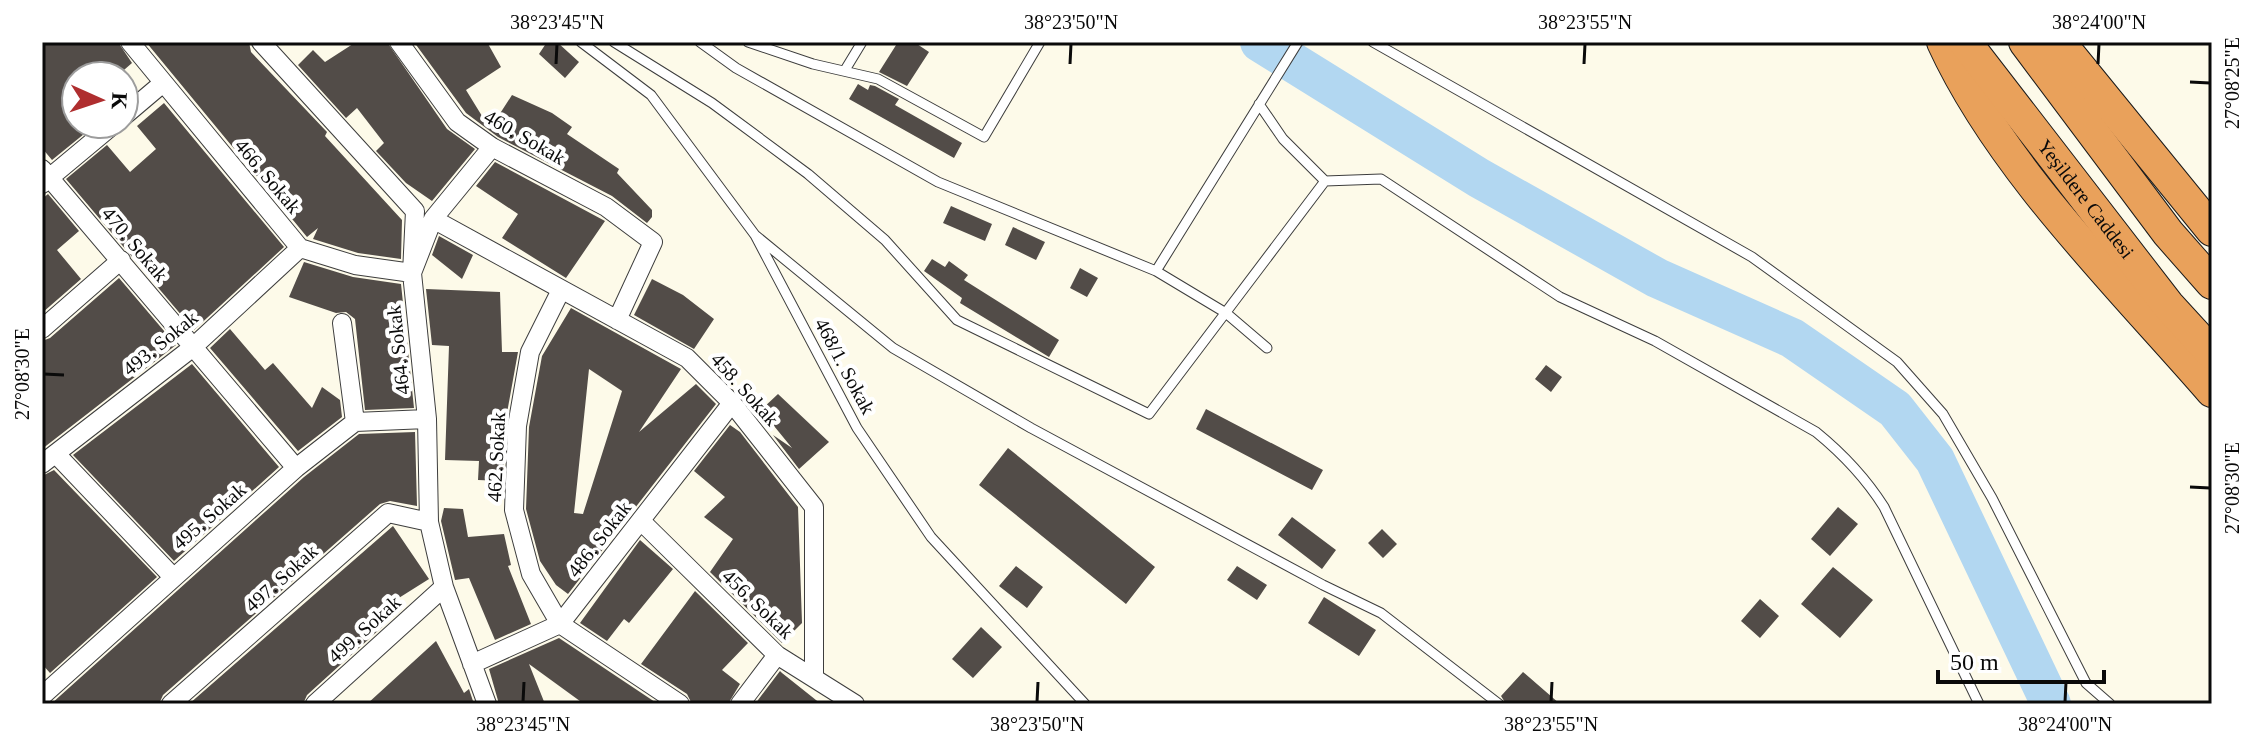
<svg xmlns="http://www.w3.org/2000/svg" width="2254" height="746" font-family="'Times New Roman',serif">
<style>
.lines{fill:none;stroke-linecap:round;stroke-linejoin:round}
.river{stroke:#b2d7f1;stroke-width:40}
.building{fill:#524c48;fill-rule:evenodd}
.lane-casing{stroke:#3d3d3d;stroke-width:11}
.street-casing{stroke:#3d3d3d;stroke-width:20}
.highway-casing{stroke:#1b1b1b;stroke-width:34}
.lane{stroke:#fff;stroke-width:9}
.street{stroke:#fff;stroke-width:18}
.highway{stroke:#e9a15b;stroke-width:32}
.ticks{fill:none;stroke:#0a0a0a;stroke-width:3}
.labels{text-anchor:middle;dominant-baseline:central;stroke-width:8;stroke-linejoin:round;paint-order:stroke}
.street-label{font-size:20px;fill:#0a0a0a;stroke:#fff}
.neatline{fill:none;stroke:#0a0a0a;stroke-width:3}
.ticks-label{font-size:20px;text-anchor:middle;fill:#0a0a0a}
</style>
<rect width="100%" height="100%" fill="#fdfae9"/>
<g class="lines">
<path class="river" d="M1260,42L1479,178L1657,278L1792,338L1895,409L1935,460L2051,704"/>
</g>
<path class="building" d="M42,42H118L132,63L117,76H76V95L62,107L84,134L52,160L42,148Z
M146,42H249L251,52L327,132L325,136L402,220L401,259L358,253L313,239L318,228L307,237Z
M356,42H387L447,129L475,149L432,201L406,183L376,151L384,143L357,108L346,118L298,65L313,50L325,62Z
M414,42H487L501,67L466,90L490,129L512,95L552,113L572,127L567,134L619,169L617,173L652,210V217L647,223L612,196L498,137L466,113Z
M547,42H557L579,62L565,78L539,54Z
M898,42H914L929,52L907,86L879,72Z
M858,84L868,90L870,85L875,86L899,99L895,105L962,143L954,158L849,99Z
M164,103L284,247L194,330L66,179L107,145L130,172L156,149L137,126Z
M495,162L605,221L566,278L502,238L518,214L476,186Z
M48,194L79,231L57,250L81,279L42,313V199Z
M951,206L992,224L985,241L943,223Z
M1013,227L1045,242L1036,260L1005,245Z
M439,236L473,255L462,279L432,255Z
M932,259L945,267L949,261L968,275L964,280L1059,340L1049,357L960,303L962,298L924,271Z
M304,262L353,277L401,284L414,408L365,410L355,319L346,312L336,313L289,297Z
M1080,268L1098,278L1087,297L1070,288Z
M119,278L176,345L42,449V341L50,338Z
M652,279L683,295L714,319L694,349L634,315Z
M426,289L500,292L502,352H518L505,424L503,481L478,480L479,461L445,460L449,346L432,345Z
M571,308L681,369L639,432L696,384L716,404L568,594L556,585L540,561L526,509L529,427L542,356ZM589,369L622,391L583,514L574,513Z
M230,329L265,370L273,363L312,408L322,387L340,400L342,417L298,451L210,348Z
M192,364L279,467L174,561L73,455Z
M1546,365L1562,377L1551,392L1535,379Z
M778,394L829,442L799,469L773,435L792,448L761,410Z
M1206,409L1323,470L1312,490L1196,429Z
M730,425L740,432L798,507L802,623L782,643L710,572L733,539L704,517L725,497L694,471Z
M415,432L417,506L390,501L380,504L163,695L159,704H51L304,477L359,434Z
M1008,448L1155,567L1126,604L979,485Z
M54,470L157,577L50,673L42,664V476Z
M1838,507L1858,524L1830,556L1811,539Z
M444,508L463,509L468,537L504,534L511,565L508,566L531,624L495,640L469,578L455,580L441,521Z
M1292,517L1336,550L1322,569L1278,535Z
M393,526L429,579L394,601L402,609L307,695L303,704H189Z
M1382,529L1397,544L1383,558L1368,543Z
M640,540L673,569L629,623L624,619L607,641L580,623Z
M1016,566L1043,587L1027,608L999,586Z
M1237,566L1267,585L1257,600L1227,580Z
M1833,567L1873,600L1840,638L1801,604Z
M695,591L748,643L722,670L740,684L728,704H692L687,694L641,664Z
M1324,597L1376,630L1359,656L1308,623Z
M1760,599L1779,616L1760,638L1741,621Z
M981,627L1002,647L973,678L952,659Z
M559,638L658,704H584L529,664L545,704H499L489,669Z
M436,641L464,693L469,689L474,704H367Z
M780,671L782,673L821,704H755Z
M1523,672L1560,704H1506L1501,696Z"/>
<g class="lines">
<defs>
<path id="lane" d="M581,42L651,95L755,235L857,428L931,537L1085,704
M614,42L712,103L808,174L885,240L957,320L1149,414L1325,181
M700,42L736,68L938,182L1156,271L1298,42
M748,42L813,64L878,79L984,137L1040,42
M1373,42L1752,257L1897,362L1943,414L1992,498L2086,683L2110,704
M845,70L862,42
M1259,104L1283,139L1325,181L1381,179L1560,297L1655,341L1816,432C1843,454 1865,477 1884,507L1979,704
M755,235L893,348L1031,428L1323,585L1381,613L1499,704
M1156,271L1226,313L1267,348"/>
<path id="street" d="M130,42L300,248L355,265L412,273L433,219L492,147
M261,42L415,211L412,273L427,419L429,522L444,587L487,704
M399,42L457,122L492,147L606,207L653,242L617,320
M124,116L163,83
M42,169L296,468
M42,184L114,124
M433,219L687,358L732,403L814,507V676
M561,290L530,352L517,426L514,510L531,574L560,624L680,704
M342,323L355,422
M42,329L121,260
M56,454L173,577
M42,464L192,348L300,248
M641,521L777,655L855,704
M472,664L560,624L732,403
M42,696L296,468L355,422L427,419
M171,704L388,513L429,522
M315,704L444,587
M740,704L777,655"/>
<g id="highway">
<path d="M1943,42C2001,169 2121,286 2212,391"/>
<path id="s1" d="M1965,42L2168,305L2212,353"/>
<path d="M2025,42L2168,233L2212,283"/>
<path d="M2059,42L2212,230"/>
</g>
</defs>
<use href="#lane" class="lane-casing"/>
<use href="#street" class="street-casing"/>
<use href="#highway" class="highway-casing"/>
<use href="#lane" class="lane"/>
<use href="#street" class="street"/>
<use href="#highway" class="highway"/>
</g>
<path class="ticks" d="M556,64L557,44M1070,64L1071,44M1584,64L1585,44M2098,64L2099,44M2190,82L2210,83M44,374L64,375M2190,487L2210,488M523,702L524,682M1037,702L1038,682M1551,702L1552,682M2065,702L2066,682"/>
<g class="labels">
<g class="street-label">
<text transform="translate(525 137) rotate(30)">460. Sokak</text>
<text transform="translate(268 176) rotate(50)">466. Sokak</text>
<text stroke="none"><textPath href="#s1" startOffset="198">Yeşildere Caddesi</textPath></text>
<text transform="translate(135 244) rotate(50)">470. Sokak</text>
<text transform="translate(160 343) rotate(-39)">493. Sokak</text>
<text transform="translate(398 350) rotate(-96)">464. Sokak</text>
<text transform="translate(845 366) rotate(62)">468/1. Sokak</text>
<text transform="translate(745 389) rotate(48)">458. Sokak</text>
<text transform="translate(496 457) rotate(-87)">462. Sokak</text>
<text transform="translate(209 516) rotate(-41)">495. Sokak</text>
<text transform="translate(599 539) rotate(-52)">486. Sokak</text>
<text transform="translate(281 578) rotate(-42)">497. Sokak</text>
<text transform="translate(758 604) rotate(44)">456. Sokak</text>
<text transform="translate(364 629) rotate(-42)">499. Sokak</text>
</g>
</g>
<rect width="2254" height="746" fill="none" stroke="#ffffff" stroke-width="88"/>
<g transform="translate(100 100) rotate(93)"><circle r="38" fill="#ffffff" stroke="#9d9d9d" stroke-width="2"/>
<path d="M0-6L14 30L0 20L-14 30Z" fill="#af2e2f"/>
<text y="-12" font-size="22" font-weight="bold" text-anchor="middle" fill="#0a0a0a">K</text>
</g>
<path d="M1938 670v12h166v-12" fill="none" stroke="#0a0a0a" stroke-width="4"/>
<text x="1950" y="670" font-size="24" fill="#0a0a0a" stroke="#ffffff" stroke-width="6" paint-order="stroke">50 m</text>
<rect x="44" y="44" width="2166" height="658" class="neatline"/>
<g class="ticks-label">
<text x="557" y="29">38°23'45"N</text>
<text x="1071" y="29">38°23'50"N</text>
<text x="1585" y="29">38°23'55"N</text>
<text x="2099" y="29">38°24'00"N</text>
<text transform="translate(2232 83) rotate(-90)" y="7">27°08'25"E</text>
<text transform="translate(22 374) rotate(-90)" y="7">27°08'30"E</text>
<text transform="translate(2232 488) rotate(-90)" y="7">27°08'30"E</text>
<text x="523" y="731">38°23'45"N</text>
<text x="1037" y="731">38°23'50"N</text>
<text x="1551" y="731">38°23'55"N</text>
<text x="2065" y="731">38°24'00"N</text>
</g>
</svg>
